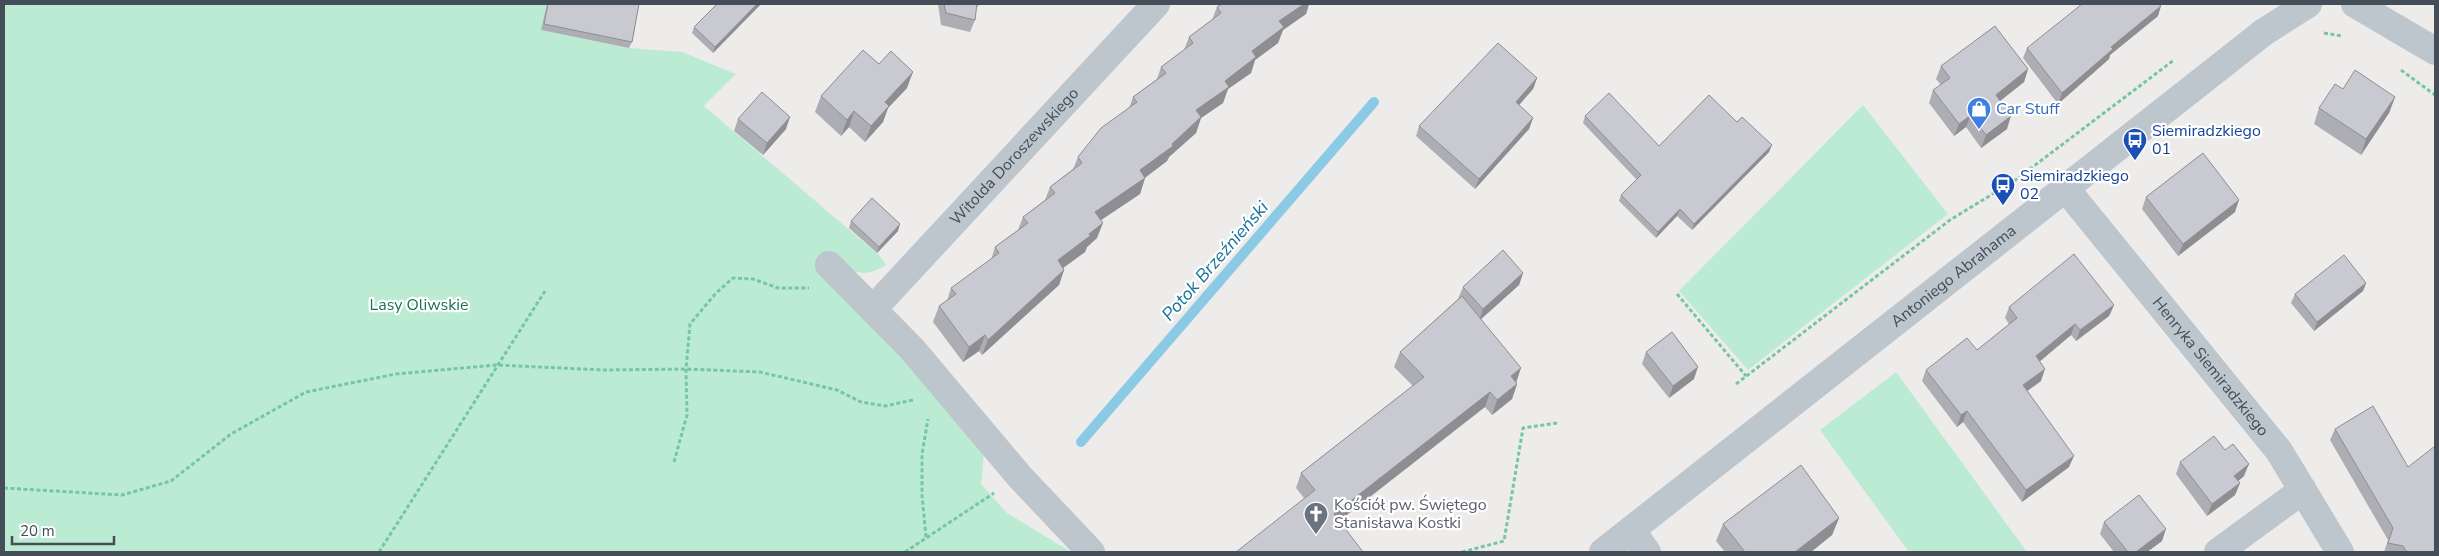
<svg xmlns="http://www.w3.org/2000/svg" width="2439" height="556" font-family="'Nunito Sans',sans-serif">
<style>
.green{fill:#bbebd2}
.lines{fill:none;stroke-linecap:round;stroke-linejoin:round}
.stream{stroke:#8bcae5;stroke-width:10}
.path{stroke:#76c6a6;stroke-width:3;stroke-dasharray:4 2.5;stroke-linecap:butt}
.minor{stroke:#bdc5cd;stroke-width:28}
.wall{fill:#adaeb4}
.shaded-wall{fill:#8d8d92}
.building{fill:#c9cad1;stroke:#8d8d92}
.labels{text-anchor:middle;dominant-baseline:central;stroke-width:4.5;stroke-linejoin:round;paint-order:stroke}
.shop-label{font-size:16px;fill:#366cbe;stroke:#fff;text-anchor:start}
.transit-label{font-size:16px;fill:#164399;stroke:#fff;text-anchor:start}
.street-label{font-size:16px;fill:#454d58;stroke:#fff}
.park-label{font-size:16px;fill:#1c734f;stroke:#fff}
.worship-label{font-size:16px;fill:#5b616d;stroke:#fff;text-anchor:start}
.water-label{font-size:18px;font-style:italic;fill:#14739b;stroke:#fff}
</style>
<rect width="100%" height="100%" fill="#eeeceb"/>
<path class="green" d="M4,4H547L542,30L629,48L682,52L736,74L704,106L880,256L886,265C861,281 850,271 831,252L815,264L839,294L966,423L984,454L981,484L1007,513L1071,552H4Z
M1863,105L1948,214L1748,370L1679,291Z
M1896,372L2027,552H1909L1820,430Z"/>
<g class="lines">
<path class="stream" d="M1081,442L1374,102"/>
<path class="path" d="M2324,33L2342,36
M2401,70L2435,95
M1677,294L1746,376
M1736,384L1950,220L2014,181L2174,60
M674,462L687,415L686,369L690,324L716,293L733,278L753,279L778,288H809
M4,488L122,495L171,481L231,434L306,392L396,374L496,365L604,370L686,369L760,372L837,390L861,402L885,406L913,400
M926,537L922,495V454L928,419
M379,552L545,291
M905,552L994,493
M1462,552L1504,541L1523,428L1557,423"/>
<g class="minor">
<path d="M2355,4L2435,51"/>
<path id="s1" d="M2066,189L2279,451L2340,552"/>
<path d="M829,265L912,349L1020,477L1091,552"/>
<path id="s2" d="M873,309L1156,4"/>
<path d="M1631,530L1647,552"/>
<path id="s3" d="M1603,552L2264,32L2308,4"/>
<path d="M2218,552L2303,490"/>
</g>
</g>
<path class="wall" d="M547,4H639L632,42L629,48L541,30Z
M761,4L713,53L692,33L694,27Z
M938,4H980L976,8L975,20L970,32L941,25Z
M1222,4H1309L1306,14L1283,30L1278,43L1255,60L1251,73L1228,89L1223,103L1201,118L1196,133L1169,157L1167,161L1145,178L1140,194L1101,220L1097,238L1087,247L1085,252L1063,268L1064,270L1059,285L982,355L979,351L963,362L933,322L939,306L947,301L951,288L991,260L995,247L1018,230L1023,217L1045,200L1050,187L1073,169L1078,157L1129,108L1133,97L1157,79L1161,67L1184,50L1189,37L1212,20L1217,7Z
M2158,16L2110,55L2109,59L2058,104L2023,58L2027,48Z
M879,64L907,88L888,108L883,122L865,142L849,127L841,136L815,112L821,96Z
M1941,66L2028,69L2024,82L2000,101L2007,129L1981,148L1966,127L1954,136L1929,103L1933,90L1941,85L1936,79Z
M1537,78L1533,89L1519,105L1533,118L1529,129L1475,189L1416,136L1419,126Z
M2343,89L2395,97L2389,113L2361,155L2314,124L2319,108Z
M1585,116L1659,146L1737,122L1769,152L1692,230L1677,216L1656,238L1619,201L1621,195L1637,180L1583,123Z
M738,119L786,129L763,155L734,131Z
M2146,197L2235,212L2178,256L2142,209Z
M851,221L898,231L877,253L849,228Z
M1523,273L1519,285L1481,319L1517,384L1512,399L1492,415L1485,407L1304,498L1296,488L1301,473L1413,386L1394,367L1400,352L1458,299L1463,287Z
M2366,283L2363,291L2314,331L2291,303L2295,294Z
M2114,305L2109,316L2076,341L2071,335L2040,361L2041,381L2027,391L2069,467L2022,502L1963,422L1957,427L1922,381L1926,370L1977,350L2009,324L2005,318L2009,307Z
M1646,352L1694,379L1669,398L1642,364Z
M2335,429L2435,552H2384L2388,540L2330,440Z
M2180,462L2244,476L2238,481L2240,483L2235,495L2207,516L2176,474Z
M1839,518L1832,535L1811,552H1725L1716,541L1723,524Z
M2104,522L2162,541L2147,552H2114L2100,534Z"/>
<path class="shaded-wall" d="M757,4H761L713,53L715,47Z
M1304,4H1309L1306,14L1283,30L1278,43L1255,60L1251,73L1228,89L1223,103L1201,118L1196,133L1169,157L1167,161L1139,182L1145,178L1140,194L1089,228L1095,212L1140,170L1172,144L1196,110L1279,21Z
M2161,6L2158,16L2110,55L2109,59L2058,104L2062,93L2111,47Z
M2028,69L2024,82L1991,108L1996,95Z
M913,72L907,88L888,108L883,122L865,142L871,126L885,102Z
M1537,78L1533,89L1512,113L1516,102Z
M2395,97L2389,113L2361,155L2366,139Z
M854,111L849,127L841,136L847,120Z
M1971,115L1966,127L1954,136L1959,124Z
M2011,116L2007,129L1981,148L1986,135Z
M790,117L786,129L763,155L767,143Z
M1533,118L1529,129L1475,189L1479,179Z
M1772,145L1769,152L1692,230L1694,224Z
M2239,200L2235,212L2178,256L2183,244Z
M1680,209L1677,216L1656,238L1658,232Z
M1103,223L1097,238L1087,247L1085,252L1052,276L1058,260L1089,234Z
M900,224L898,231L877,253L879,247Z
M1064,270L1059,285L982,355L988,340Z
M1523,273L1519,285L1479,321L1483,309Z
M2366,283L2363,291L2314,331L2317,322Z
M2114,305L2109,316L2076,341L2080,330Z
M2075,324L2071,335L2032,368L2036,356Z
M985,335L979,351L963,362L969,347Z
M1698,367L1694,379L1669,398L1673,386Z
M1521,368L1516,383L1511,376Z
M2045,369L2041,381L2019,397L2023,385Z
M1517,384L1512,399L1492,415L1497,400Z
M1490,392L1485,407L1329,529L1334,514Z
M1967,411L1963,422L1957,427L1961,415Z
M2074,456L2069,467L2022,502L2026,490Z
M2249,464L2244,476L2230,488L2234,476Z
M2240,483L2235,495L2207,516L2212,504Z
M1839,518L1832,535L1811,552H1795Z
M2166,529L2162,541L2147,552H2136Z"/>
<path class="building" d="M548,4H639L632,42L544,24Z
M717,4H757L715,47L694,27Z
M944,4H977L975,20L946,13Z
M1222,4H1304L1279,21L1284,27L1252,51L1256,57L1225,81L1229,87L1196,110L1201,117L1172,144L1173,146L1140,170L1145,178L1095,212L1103,223L1089,234L1090,236L1058,260L1064,270L988,340L985,335L969,347L939,306L956,294L951,288L999,253L995,247L1028,223L1023,217L1055,193L1050,187L1082,163L1078,157L1101,128L1137,102L1133,97L1166,73L1161,67L1193,43L1189,37L1221,13L1217,7Z
M2082,4H2158L2161,6L2111,47L2113,49L2062,93L2027,48Z
M1995,26L2028,69L1996,95L2011,116L1986,135L1971,115L1959,124L1933,90L1950,78L1941,66Z
M1498,43L1537,78L1516,102L1533,118L1479,179L1419,126Z
M863,50L879,64L891,51L913,72L885,102L889,106L871,126L854,111L847,120L821,96Z
M2355,70L2395,97L2366,139L2319,108L2335,84L2343,89Z
M762,92L790,117L767,143L738,119Z
M1609,93L1659,146L1709,95L1737,122L1742,117L1772,145L1694,224L1680,209L1658,232L1621,195L1641,175L1585,116Z
M2203,153L2239,200L2183,244L2146,197Z
M872,198L900,224L879,247L851,221Z
M1503,250L1523,273L1483,309L1463,287Z
M2074,254L2114,305L2080,330L2075,324L2036,356L2045,369L2023,385L2074,456L2026,490L1967,411L1961,415L1926,370L1967,338L1977,350L2017,318L2009,307Z
M2344,255L2366,283L2317,322L2295,294Z
M1462,296L1521,368L1511,376L1517,384L1497,400L1490,392L1334,514L1363,552H1236L1315,490L1301,473L1424,377L1400,352Z
M1672,332L1698,367L1673,386L1646,352Z
M2373,406L2408,467L2435,446V552H2407L2403,546L2388,543L2393,528L2335,429Z
M2214,436L2225,450L2233,444L2249,464L2234,476L2240,483L2212,504L2180,462Z
M1801,465L1839,518L1795,552H1745L1723,524Z
M2139,495L2166,529L2136,552H2128L2104,522Z"/>
<defs>
<symbol id="shop-pin" viewBox="-11 -11 22 30"><path d="M0 17L-7.5 6A9.5 9.5 0 1 1 7.5 6Z" fill="#3f7fe0" stroke="#fff"/><path d="M-5-2.5h2.3a2.7 3.5 0 0 1 5.4 0H5L5.5 6h-11ZM-1.5-2.5h3a1.5 2.3 0 0 0-3 0Z" fill="#fff"/></symbol>
<symbol id="bus-pin" viewBox="-11 -11 22 30"><path d="M0 17L-7.5 6A9.5 9.5 0 1 1 7.5 6Z" fill="#1a4fb4" stroke="#fff"/><path d="M-5-6H5V4H4V6H2V4H-2V6H-4V4H-5ZM-3.5-4V0h7V-4ZM-3.5 1.2v1.5H-2V1.2ZM2 1.2v1.5H3.5V1.2Z" fill="#fff"/></symbol>
<symbol id="church-pin" viewBox="-11 -11 22 30"><path d="M0 17L-7.5 6A9.5 9.5 0 1 1 7.5 6Z" fill="#6b7280" stroke="#fff"/><path d="M-1.2-6h2.4v3.5h3.3v2.4h-3.3V6h-2.4V-.1h-3.3v-2.4h3.3Z" fill="#fff"/></symbol>
</defs>
<g fill-rule="evenodd">
<use href="#shop-pin" x="1965" y="95" width="28" height="38"/>
<use href="#bus-pin" x="2121" y="126" width="28" height="38"/>
<use href="#bus-pin" x="1989" y="171" width="28" height="38"/>
<use href="#church-pin" x="1302" y="500" width="28" height="38"/>
</g>
<g class="labels">
<g class="shop-label">
<text x="1996" y="109">Car Stuff</text>
</g>
<g class="transit-label">
<text x="2152" y="131">Siemiradzkiego<tspan x="2152" dy="18">01</tspan></text>
<text x="2020" y="176">Siemiradzkiego<tspan x="2020" dy="18">02</tspan></text>
</g>
<g class="street-label">
<text stroke="none"><textPath href="#s2" startOffset="208">Witolda Doroszewskiego</textPath></text>
<text stroke="none"><textPath href="#s3" startOffset="446">Antoniego Abrahama</textPath></text>
<text stroke="none"><textPath href="#s1" startOffset="229">Henryka Siemiradzkiego</textPath></text>
</g>
<g class="park-label">
<text x="419" y="305">Lasy Oliwskie</text>
</g>
<g class="worship-label">
<text x="1334" y="505">Kościół pw. Świętego<tspan x="1334" dy="18">Stanisława Kostki</tspan></text>
</g>
<g class="water-label">
<text transform="translate(1215 261) rotate(-49)">Potok Brzeźnieński</text>
</g>
</g>
<rect width="2439" height="556" fill="none" stroke="#454d58" stroke-width="10"/>
<path d="M12 536v8h102v-8" fill="none" stroke="#454d58" stroke-width="2.5"/>
<text x="20" y="536" font-size="15" fill="#454d58" stroke="#ffffff" stroke-width="4" paint-order="stroke">20 m</text>
</svg>
